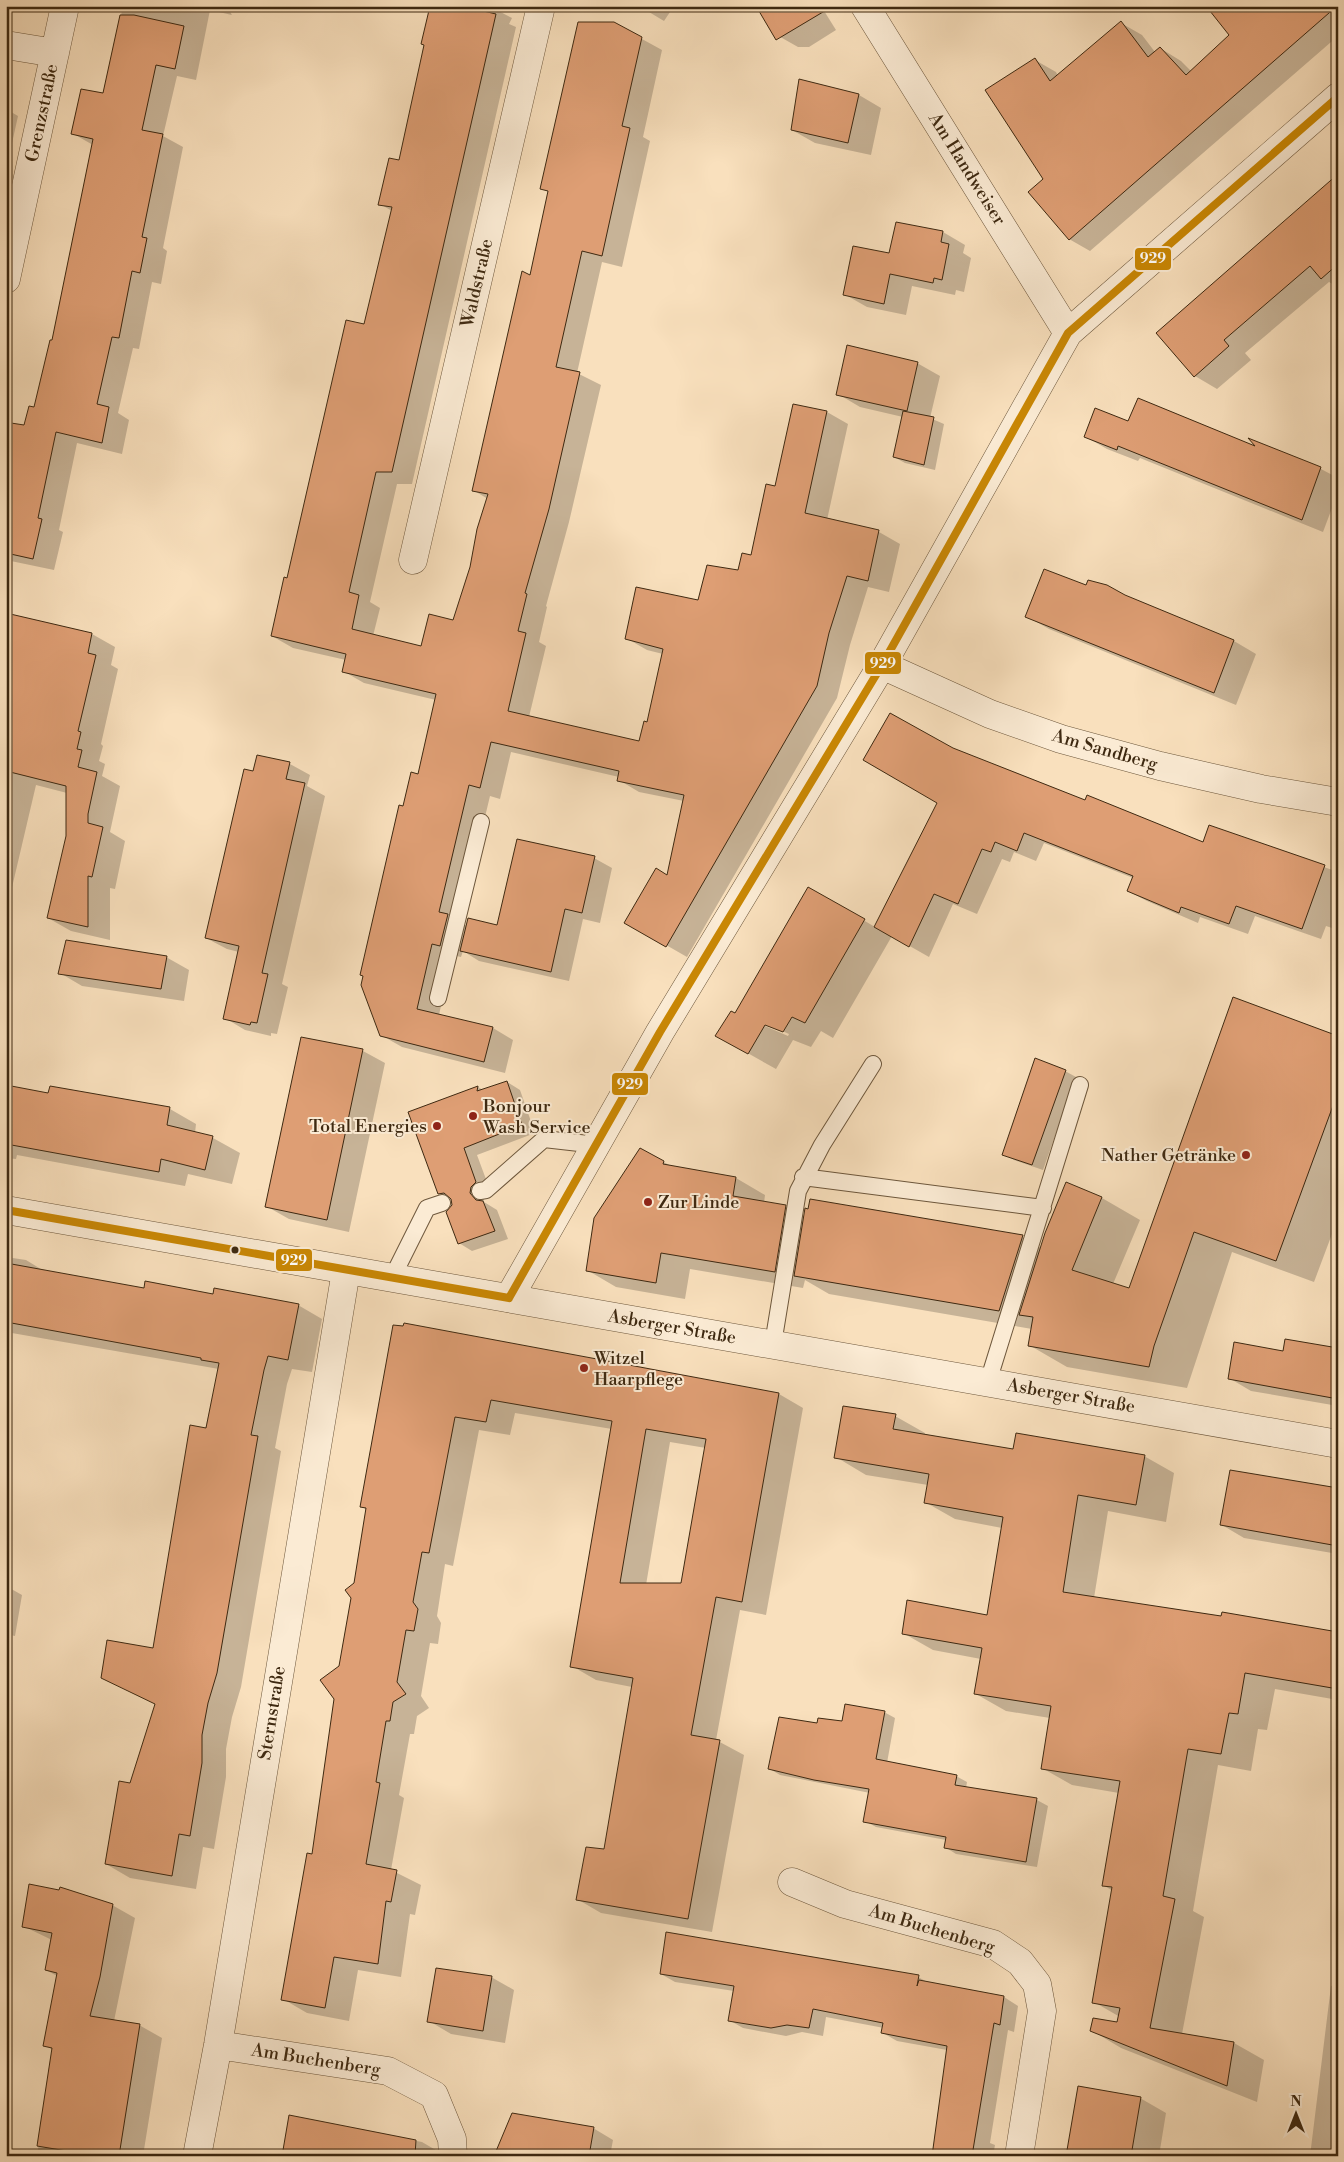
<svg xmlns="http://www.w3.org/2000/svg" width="1344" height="2162" font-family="'Libre Bodoni',serif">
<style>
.shadow{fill:#0003;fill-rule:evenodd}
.building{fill:#de9e74;stroke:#3e2911;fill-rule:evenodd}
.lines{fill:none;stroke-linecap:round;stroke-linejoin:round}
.service-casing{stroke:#6d573c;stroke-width:18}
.minor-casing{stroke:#6d573c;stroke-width:29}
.tertiary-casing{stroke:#6d573c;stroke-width:29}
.service{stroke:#fbebd4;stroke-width:16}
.minor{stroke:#fbebd4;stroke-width:28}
.tertiary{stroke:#fbebd4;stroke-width:28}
.bus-1-casing{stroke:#fbebd4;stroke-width:11}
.bus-1{stroke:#c98704;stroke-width:8}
.poi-dot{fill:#8f2418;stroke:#fbebd4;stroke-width:2}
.bus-dot{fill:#3e2911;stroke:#fbebd4;stroke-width:2}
.labels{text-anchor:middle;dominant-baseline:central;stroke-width:4;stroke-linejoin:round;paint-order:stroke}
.street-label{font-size:18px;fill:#3e2911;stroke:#fbebd4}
.poi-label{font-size:18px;fill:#3e2911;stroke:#fbebd4;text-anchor:start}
.line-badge{stroke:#fbebd4;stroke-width:2}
.badge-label{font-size:14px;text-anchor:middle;font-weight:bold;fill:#fff}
</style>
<rect width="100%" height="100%" fill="#f9e0bd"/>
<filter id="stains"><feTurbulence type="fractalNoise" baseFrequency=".004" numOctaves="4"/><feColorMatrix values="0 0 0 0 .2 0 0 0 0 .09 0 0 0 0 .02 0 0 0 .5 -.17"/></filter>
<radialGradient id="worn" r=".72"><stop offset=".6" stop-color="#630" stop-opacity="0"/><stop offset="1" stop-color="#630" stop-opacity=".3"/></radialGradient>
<path class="shadow" d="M123,6H227L232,15L210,10L196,80L177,76L163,136L183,147L163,248L167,251L161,284L152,282L139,349L133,348L118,413L129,420L122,454L77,443L59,530L63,532L54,570L6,560V450L25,427L35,408L53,342L93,145L72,133L104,95Z
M431,6L491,7L512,18L509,24L516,27L412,484H397L370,602L380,608L373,636L422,647L454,621L471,567L488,499L473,490L531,277L549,192L542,188L611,22L662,50L643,137L650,141L622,267L602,262L577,373L601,385L569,522L546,606L547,607L539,642L546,646L529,717L640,743L648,723L663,654L647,650L626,638L699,602L739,571L752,557L776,488L794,405L827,412L848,424L827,520L879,532L900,544L889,592L868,587L850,645L837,698L687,957L626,922L667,877L684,801L639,792L619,780V777L511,752L500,799L490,796L460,922L467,926L498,927L594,858L612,868L600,923L583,919L569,981L479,961L463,951L461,957L452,955L439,1015L493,1028L513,1040L505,1073L402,1047L381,1035L404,808L419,775L436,700L364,683L343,671L346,660L293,648L272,636L365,325L392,211L380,204L400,161L425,45Z
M639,6H674L664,21Z
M821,6L836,30L809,47H798L775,34Z
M1219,6H1338V36L1090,251L1069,239L1035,60L1056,72L1058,76L1121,23L1142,35L1155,52L1160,48L1181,61L1191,71L1231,35Z
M800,81L859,95L881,108L871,155L815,143L792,130Z
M6,109L18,116L7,166H6Z
M1338,176V287L1329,282L1245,353L1251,360L1217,389L1195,376Z
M897,223L943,232L965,245L963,253L971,258L964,292L956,290L955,295L912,286L906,315L867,307L844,294L890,255Z
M917,363L940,376L930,418L944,424L935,470L905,463L894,457L903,417L860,407L838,394Z
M1129,422L1259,449L1252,441L1321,469L1338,478V492L1323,532L1140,458L1138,461L1107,449L1086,437Z
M1086,587L1125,596L1234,641L1256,654L1236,705L1049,629L1026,616Z
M8,615L92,634L115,647L111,665L118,669L101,744L103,746L99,761L105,764L102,776L120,786L110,832L125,841L115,889L110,888V940L71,931L48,918L67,836V793L36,785L6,913Z
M953,749L1085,802L1204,844L1210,827L1338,872V930L1326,926L1321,939L1255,916L1248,934L1200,917L1198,923L1147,901L1128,891L1133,878L1044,843L1036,861L1014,852L1010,862L1002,859L977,914L953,904L929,957L892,936L833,1038L821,1031L811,1047L793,1040L776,1069L744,1051L736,1014L809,888L875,927L938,802ZM765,1023L789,1034L788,1036L765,1026Z
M258,756L290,764L310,775L307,786L325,796L282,984L288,987L277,1034L271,1033V1036L245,1030L225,1018L239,952L227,949L206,938Z
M166,957L189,970L184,1001L82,986L60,973Z
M1338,1037V1218L1314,1282L1232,1252L1187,1388L1067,1367L1029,1345L1032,1329L829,1294L805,1280L803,1288L690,1269L685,1299L616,1287L587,1270L640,1149L671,1166L736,1178L765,1195L764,1203L785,1206L805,1218L811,1200L1022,1237L1041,1248L1067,1183L1102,1198L1140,1220L1113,1284L1130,1289Z
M363,1051L385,1063L349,1232L289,1219L266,1206Z
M1065,1071L1076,1077L1043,1170L1014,1160L1004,1154Z
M507,1082L520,1090L535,1133L477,1155L490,1190L484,1195V1202L497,1210L508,1239L472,1251L459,1243L453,1200L440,1193L410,1112L478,1087L483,1090Z
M6,1087L50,1095L170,1109L196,1124L195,1133L213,1138L240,1153L232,1184L188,1174L185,1186L17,1155L16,1159L6,1158Z
M6,1257L26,1260L44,1271L144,1290L298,1305L322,1319L312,1372L292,1369L287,1384L275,1448L281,1451L241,1687L232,1717L226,1749V1777L214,1849L203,1847L196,1889L130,1878L106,1864L156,1705L103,1677L154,1650L219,1369L6,1332Z
M394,1326L779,1394L803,1408L766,1615L740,1610L716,1740L744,1755L712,1932L601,1913L577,1899L605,1850L632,1687L596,1680L572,1666L612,1429L515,1413L510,1435L479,1430L453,1566L445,1564L437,1616L441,1623L438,1644L430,1643L421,1696L429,1708L417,1716L414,1734H410L399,1795L404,1798L391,1870L421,1885L415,1915L410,1914L401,1977L358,1970L349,2021L307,2013L283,1999L313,1855L367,1510L361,1506ZM670,1442L706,1448L682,1585H646Z
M1338,1349V1406L1251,1391L1229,1378L1284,1352Z
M895,1416L925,1433V1435L1014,1450L1144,1456L1174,1473L1166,1522L1108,1511L1094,1598L1338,1633V1700L1275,1689L1267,1730L1258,1729L1251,1771L1218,1765L1193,1911L1204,1917L1182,2034L1234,2043L1264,2060L1257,2102L1121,2048L1091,2030L1118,2023L1120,2017L1094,2002L1113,1891L1103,1885L1119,1793L1072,1785L1042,1768L1050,1718L1006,1711L976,1694L981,1659L933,1650L903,1633L988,1616L1002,1528L955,1519L925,1502L928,1485L866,1475L836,1457Z
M1338,1490V1554L1244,1538L1222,1525Z
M6,1586L22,1595L15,1636L6,1634Z
M884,1712L895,1718L887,1763L956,1776L967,1782L966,1788L1037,1800L1048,1806L1037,1867L956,1854L945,1847L946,1840L876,1827L865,1821L870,1793L780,1775L770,1769L818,1725L843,1723Z
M112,1905L135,1918L114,2021L139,2025L162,2038L143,2156H37L53,2050L45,2045L57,1976L46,1970L52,1940L23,1926Z
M1338,1972V2156H1310L1331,1986H1336Z
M661,1974L918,1977L931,1984L1004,1997L1018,2006L1014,2032L1008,2030L990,2143L995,2145L993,2156H933L947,2050L897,2041L883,2033L884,2028L826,2017L823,2036L802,2032L786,2036L743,2028L729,2020L734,1991L675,1982Z
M491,1977L514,1990L505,2043L451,2034L429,2021Z
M1140,2098L1166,2113L1159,2156H1068Z
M290,2117L422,2142L446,2156H283Z
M593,2128L613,2140L610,2156H495Z"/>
<path class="building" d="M430,6H480L479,10L496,14L392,472H376L349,592L359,595L352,629L421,646L429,614L453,620L470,567L477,529L488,494L472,491L522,271L530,275L548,191L540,189L578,22H614L642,37L622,126L630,128L602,256L582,251L556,367L580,372L549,509L525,593L527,594L518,631L526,633L508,711L639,741L644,721L647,722L663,649L625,639L636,587L698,600L707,565L738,570L742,553L751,555L766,484L775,486L793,404L827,411L805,513L879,530L868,581L847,576L829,633L817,686L666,947L624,923L656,868L667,875L684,795L617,781L619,771L491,742L480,788L469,785L439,912L448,914L440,946L432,944L417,1009L493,1027L484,1062L380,1036L361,985L363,976L360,975L399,805L403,806L411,772L418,774L436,694L342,672L346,654L271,636L284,577L287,578L346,320L364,324L392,207L378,205L389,158L399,160L424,45L421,44Z
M756,6H833L776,40Z
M1206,6H1337L1069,240L1028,192L1043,179L985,90L1035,58L1050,81L1121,21L1148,57L1160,47L1186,75L1229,35Z
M120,15H134L184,26L175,69L156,65L142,130L163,134L142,237L147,238L140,273L132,271L119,338L112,337L97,404L109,407L102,443L56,432L38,518L42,519L33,559L6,553V444L11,423L24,425L29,406L34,407L50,340H52L93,139L71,134L81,89L103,93Z
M799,79L859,94L848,143L791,130Z
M1338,174V264L1321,279L1310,266L1224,340L1229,346L1194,377L1156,333Z
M896,222L943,231L941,242L949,244L942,280L934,278L933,283L890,274L884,304L843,295L853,246L889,253Z
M847,345L918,362L907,411L836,395Z
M1138,398L1255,446L1248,438L1321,467L1302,520L1118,446L1117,450L1084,437L1095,408L1128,421Z
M903,411L934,417L924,465L893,457Z
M1044,569L1086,585L1088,580L1107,585L1125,595L1234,640L1214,693L1025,617Z
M6,613L92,633L88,653L96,655L78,731L81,732L77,749L82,750L78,767L97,772L88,814V823L103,827L92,877L88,876V927L47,918L66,836V786L6,771Z
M890,713L953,748L1085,800L1087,795L1203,842L1209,825L1325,865L1302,929L1236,906L1229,924L1181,907L1179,913L1127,891L1133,876L1024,833L1017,851L995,842L991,852L982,849L958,904L934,894L909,947L874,927L937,803L863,760Z
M257,755L290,762L286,779L305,783L262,973L268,974L257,1023L251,1022L250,1025L223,1019L239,946L205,938L244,769L253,771Z
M517,839L595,856L582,913L565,909L551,972L460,951L468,918L497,925Z
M808,887L865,919L805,1023L792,1017L783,1032L765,1025L748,1054L715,1036L731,1011L735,1013Z
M66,940L167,956L161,989L58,974Z
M1233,997L1338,1036V1092L1276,1261L1194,1232L1154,1346L1149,1367L1028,1346L1033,1317L1019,1315L1045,1233L1066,1182L1102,1197L1072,1270L1129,1288Z
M301,1037L363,1049L327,1220L265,1207Z
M1035,1058L1066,1070L1032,1165L1002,1155Z
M507,1081L522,1125L464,1148L476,1182L471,1187L470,1193L476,1200L483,1201L495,1231L458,1244L446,1212L452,1205L451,1199L444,1193L438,1194L408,1112L478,1086L477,1091Z
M6,1085L48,1093L50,1086L170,1107L167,1125L213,1136L205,1170L161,1159L159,1172L6,1144Z
M640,1148L664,1161L663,1164L736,1177L733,1196L786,1205L775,1272L661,1253L656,1283L586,1271L594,1218Z
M810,1199L1023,1235L999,1311L794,1276L805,1208L808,1209Z
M6,1263L144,1288L145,1281L213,1294L214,1288L299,1304L288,1360L268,1356L264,1370L251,1435L258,1436L217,1673L208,1703L202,1735V1763L190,1836L179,1834L172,1876L105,1864L119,1781L130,1783L155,1704L101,1678L107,1640L153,1648L190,1425L206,1428L219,1363L201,1360V1358L6,1322Z
M404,1323L779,1393L742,1602L716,1597L691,1735L720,1740L688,1919L576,1900L586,1847L604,1849L633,1678L570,1667L612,1421L491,1400L486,1422L455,1417L429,1553L422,1552L413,1602L418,1609L414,1631L406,1630L397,1682L406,1694L393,1702L390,1721H386L376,1782L380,1783L366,1864L397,1870L391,1902L386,1901L378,1964L334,1957L325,2008L281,2000L307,1853L312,1854L334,1699L320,1680L339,1666L351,1598L345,1590L354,1583L366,1508L360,1507L393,1325L403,1326ZM646,1429L706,1439L681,1583H620Z
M1285,1339L1338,1348V1399L1228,1379L1234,1342L1283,1351Z
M843,1406L896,1414L893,1429L1013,1449L1016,1433L1145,1455L1136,1505L1078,1495L1063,1592L1221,1616L1222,1612L1338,1632V1689L1245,1673L1238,1714L1229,1713L1221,1754L1188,1749L1163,1896L1175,1899L1150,2028L1234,2042L1227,2086L1090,2031L1093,2018L1117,2022L1120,2008L1092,2003L1112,1887L1102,1886L1120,1781L1041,1769L1051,1706L974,1694L982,1648L902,1634L907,1600L987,1615L1003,1517L924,1503L929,1474L834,1458Z
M1230,1470L1338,1488V1546L1220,1525Z
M845,1704L885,1711L876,1759L957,1775L955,1785L1037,1798L1026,1862L944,1848L946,1837L863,1822L869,1789L814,1780L768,1769L779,1717L817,1723L818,1718L842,1721Z
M29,1884L59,1890L60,1887L113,1904L100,1977L90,2016L140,2024L119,2156H97L37,2146L52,2048L43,2046L57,1973L45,1970L52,1933L22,1927Z
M666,1932L919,1975L917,1986L919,1980L1004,1996L1000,2025L994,2023L972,2156H932L947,2046L881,2033L883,2023L813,2009L809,2028L787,2025L771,2028L728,2021L734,1986L660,1974Z
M436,1968L492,1976L483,2031L427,2022Z
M1078,2086L1141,2097L1131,2156H1066Z
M512,2113L594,2127L589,2156H494Z
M289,2115L416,2140L415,2156H282Z"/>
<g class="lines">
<defs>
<path id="service" d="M438,998L481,822
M803,1177L1043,1208
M480,1191L486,1190L544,1139L597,1145
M392,1278L427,1208L442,1203
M773,1344L798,1191L822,1145L873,1064
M988,1382L1080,1085"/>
<path id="minor" d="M865,6L1068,333
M6,45L55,53
M6,279L65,6
M413,560L541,6
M882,665L990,714L1061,739L1160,766L1261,789L1338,802
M509,1298L660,1032L882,665L1068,333L1338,97
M792,1882L845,1904L993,1944L1020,1962L1037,1984L1042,2011L1019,2156
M218,2045L388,2071L434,2095L452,2139L453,2156
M197,2156L218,2045L346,1271"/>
<path id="tertiary" d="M6,1210L1338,1444"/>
</defs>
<use href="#service" class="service-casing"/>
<use href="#minor" class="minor-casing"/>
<use href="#tertiary" class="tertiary-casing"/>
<use href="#service" class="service"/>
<use href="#minor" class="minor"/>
<use href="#tertiary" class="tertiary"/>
<defs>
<path id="bus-1" d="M6,1210L509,1298
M509,1298L660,1032L882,665L1068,333L1338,97"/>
</defs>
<use href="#bus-1" class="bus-1-casing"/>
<use href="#bus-1" class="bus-1"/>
</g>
<g class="poi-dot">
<circle cx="473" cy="1116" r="5"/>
<circle cx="437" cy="1126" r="5"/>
<circle cx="1246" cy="1155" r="5"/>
<circle cx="648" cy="1202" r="5"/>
<circle cx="584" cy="1368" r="5"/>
</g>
<circle class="bus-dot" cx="235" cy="1250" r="4.5"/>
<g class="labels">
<g class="street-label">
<text transform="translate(42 113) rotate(-78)">Grenzstraße</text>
<text transform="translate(967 169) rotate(58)">Am Handweiser</text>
<text transform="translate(477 283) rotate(-77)">Waldstraße</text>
<text transform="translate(1105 750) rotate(16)">Am Sandberg</text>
<text transform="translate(672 1327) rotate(10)">Asberger Straße</text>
<text transform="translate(1071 1396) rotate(10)">Asberger Straße</text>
<text transform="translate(272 1713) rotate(-81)">Sternstraße</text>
<text transform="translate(932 1929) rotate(17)">Am Buchenberg</text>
<text transform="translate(316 2060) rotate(9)">Am Buchenberg</text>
</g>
<g class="poi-label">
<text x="483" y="1106">Bonjour<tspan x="483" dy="21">Wash Service</tspan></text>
<text x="427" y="1126" text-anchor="end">Total Energies</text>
<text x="1236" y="1155" text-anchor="end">Nather Getränke</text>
<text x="658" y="1202">Zur Linde</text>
<text x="594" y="1358">Witzel<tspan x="594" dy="21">Haarpflege</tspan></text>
</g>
</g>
<g class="line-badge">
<rect x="1134" y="247" width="38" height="24" rx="5" fill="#c98704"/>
<rect x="864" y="651" width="38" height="24" rx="5" fill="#c98704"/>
<rect x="611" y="1072" width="38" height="24" rx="5" fill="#c98704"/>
<rect x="275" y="1248" width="38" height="24" rx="5" fill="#c98704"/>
</g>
<g class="badge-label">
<text x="1153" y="263">929</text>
<text x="883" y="668">929</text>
<text x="630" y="1089">929</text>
<text x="294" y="1265">929</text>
</g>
<rect width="1344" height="2162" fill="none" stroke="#f9e0bd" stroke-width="25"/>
<rect x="8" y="8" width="1329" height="2147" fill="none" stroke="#3e2911" stroke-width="2.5"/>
<rect x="12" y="12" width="1319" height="2137" fill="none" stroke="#3e2911"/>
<g transform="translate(1296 2114)" stroke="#fbebd4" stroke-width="4" paint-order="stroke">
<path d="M0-4L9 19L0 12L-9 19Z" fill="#3e2911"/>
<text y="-8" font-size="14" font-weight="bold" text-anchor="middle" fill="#3e2911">N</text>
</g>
<rect width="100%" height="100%" filter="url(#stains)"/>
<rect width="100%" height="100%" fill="url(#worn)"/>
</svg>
